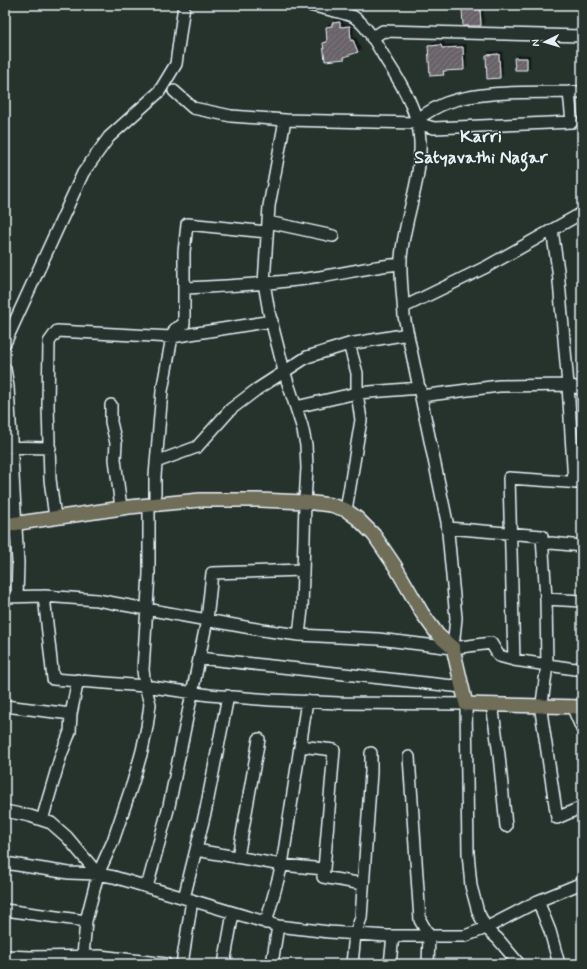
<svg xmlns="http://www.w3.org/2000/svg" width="587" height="969" font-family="Mynerve,sans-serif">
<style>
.building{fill:url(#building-hatch);stroke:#e8f1f8;filter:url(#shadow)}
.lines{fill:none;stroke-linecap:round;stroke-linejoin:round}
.minor-casing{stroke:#e8f1f8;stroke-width:14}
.major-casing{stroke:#e8f1f8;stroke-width:16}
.minor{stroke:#26332d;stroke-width:11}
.major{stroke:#706e59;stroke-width:13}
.labels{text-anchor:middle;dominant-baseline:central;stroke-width:3;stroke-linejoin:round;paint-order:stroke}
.district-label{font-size:18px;font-weight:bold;fill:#e8f1f8;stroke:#26332d}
</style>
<defs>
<pattern id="building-hatch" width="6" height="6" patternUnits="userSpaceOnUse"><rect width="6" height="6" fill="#6b6269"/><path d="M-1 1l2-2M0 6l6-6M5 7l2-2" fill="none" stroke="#80797f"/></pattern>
<filter id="shadow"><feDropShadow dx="2.5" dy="-2.5" stdDeviation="0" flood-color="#0009"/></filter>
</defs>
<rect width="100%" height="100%" fill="#26332d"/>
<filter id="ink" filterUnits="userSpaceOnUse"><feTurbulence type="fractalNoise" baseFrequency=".025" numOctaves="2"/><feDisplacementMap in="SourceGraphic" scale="8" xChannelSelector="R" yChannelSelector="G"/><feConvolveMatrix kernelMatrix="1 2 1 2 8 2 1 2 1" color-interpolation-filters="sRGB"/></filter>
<g filter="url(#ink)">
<path class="building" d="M480,7L481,26H463L462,8Z
M340,22V27L350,26L351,41L353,40L358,52L344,57L345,59L325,61L323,43L327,42L326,27L332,26V23Z
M441,45L442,48L463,47L464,70L443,71L444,75L430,76L428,46Z
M499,54L500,78L487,79L486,55Z
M514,58H527V70H515Z"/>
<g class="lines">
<defs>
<path id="minor" d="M310,5C320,8 347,13 354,17C369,27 379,49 388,63C403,86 419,114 420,141C422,181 404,219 401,258C400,277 403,297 404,316L447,522L456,618L453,648
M372,38L383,31L582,36
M174,91L193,108L231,116L285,120L417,123L434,128L572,122L569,92H582
M285,120L269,206L264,283L269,312L284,371L302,426L306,445L307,468L305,502L302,609L299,635
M416,120C425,114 435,107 446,103C483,90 530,93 569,92
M268,222L333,236
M552,230L558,270L568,385L582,389
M184,288V252L187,224L267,232
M404,307L486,267L582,213
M5,343L83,173L109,137L159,92L176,64L184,5
M5,369L8,387L18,563L17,596
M421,396L499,386L568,385L574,483
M111,405V422L116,443L115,459L121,508
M296,407L357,393L420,388
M5,447L50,448
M156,462L197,447L231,409L256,390L307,357L349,344L408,334
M155,504V476L162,391L172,337L175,329L184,324V288C227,286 271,284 313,278C343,274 372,266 401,264
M346,510L361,420L357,393V373L349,344
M55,518L50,479L48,406L49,342L57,331L172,337L272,321
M448,528L542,536L546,599L547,665L541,711L557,818L582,807
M543,545L551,543L582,546
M44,596L53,679L145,686L209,695L271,700L339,703L466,704L468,853L471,886L478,912L486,928L498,939L519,964
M5,597L44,596L97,600L262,630L299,635L378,639L453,648L491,643L499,656L514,660L575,669L582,667
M546,599L582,601
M199,658L462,687
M514,660L509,478L582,483
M492,704L499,755L506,826
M5,706L71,714
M572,706L582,729
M409,757L420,920L429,936L428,964
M5,811L30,816L51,823L67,837L98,874L114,877L278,926L329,932L387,936H465L486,928L538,901L582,883
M42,820L61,755L70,732L71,714L78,680
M196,850L282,865L324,869L334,750L300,746
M238,857L259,739
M5,863L69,873L98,874
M324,869L323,877L363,884
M147,887L169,806L207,620L212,573L303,570
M184,898L206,809L228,696
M538,901L550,931L559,964
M5,910L86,921
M266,923L282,865L307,701
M5,956L30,957L100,956L166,964
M83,956L86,921L98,874L113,841L133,782L142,751L147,727L150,704L145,686L143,670L149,574V505
M182,964L192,900
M224,964L233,913
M272,964L278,926
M352,964L355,934L361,918L371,772V753
M390,964L393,936"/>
<path id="major" d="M5,525L129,507L200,500H259L305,502L331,505L346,510L357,518L374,535L395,566L422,613L438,635L453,648L466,704L582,707"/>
</defs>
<use href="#minor" class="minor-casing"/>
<use href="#major" class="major-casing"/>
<use href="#minor" class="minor"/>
<use href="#major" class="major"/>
</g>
</g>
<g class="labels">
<g class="district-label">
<text x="481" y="137">Karri<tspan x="481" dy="21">Satyavathi Nagar</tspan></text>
</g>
</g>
<rect width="587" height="969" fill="none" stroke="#26332d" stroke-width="20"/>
<rect x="10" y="10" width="567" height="949" fill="none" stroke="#e8f1f8" stroke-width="1.5" filter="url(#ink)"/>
<g transform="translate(545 42) rotate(265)" stroke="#26332d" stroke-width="3" paint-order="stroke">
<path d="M0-3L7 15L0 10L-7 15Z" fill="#e8f1f8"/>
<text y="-6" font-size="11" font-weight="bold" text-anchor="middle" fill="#e8f1f8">N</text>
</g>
</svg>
